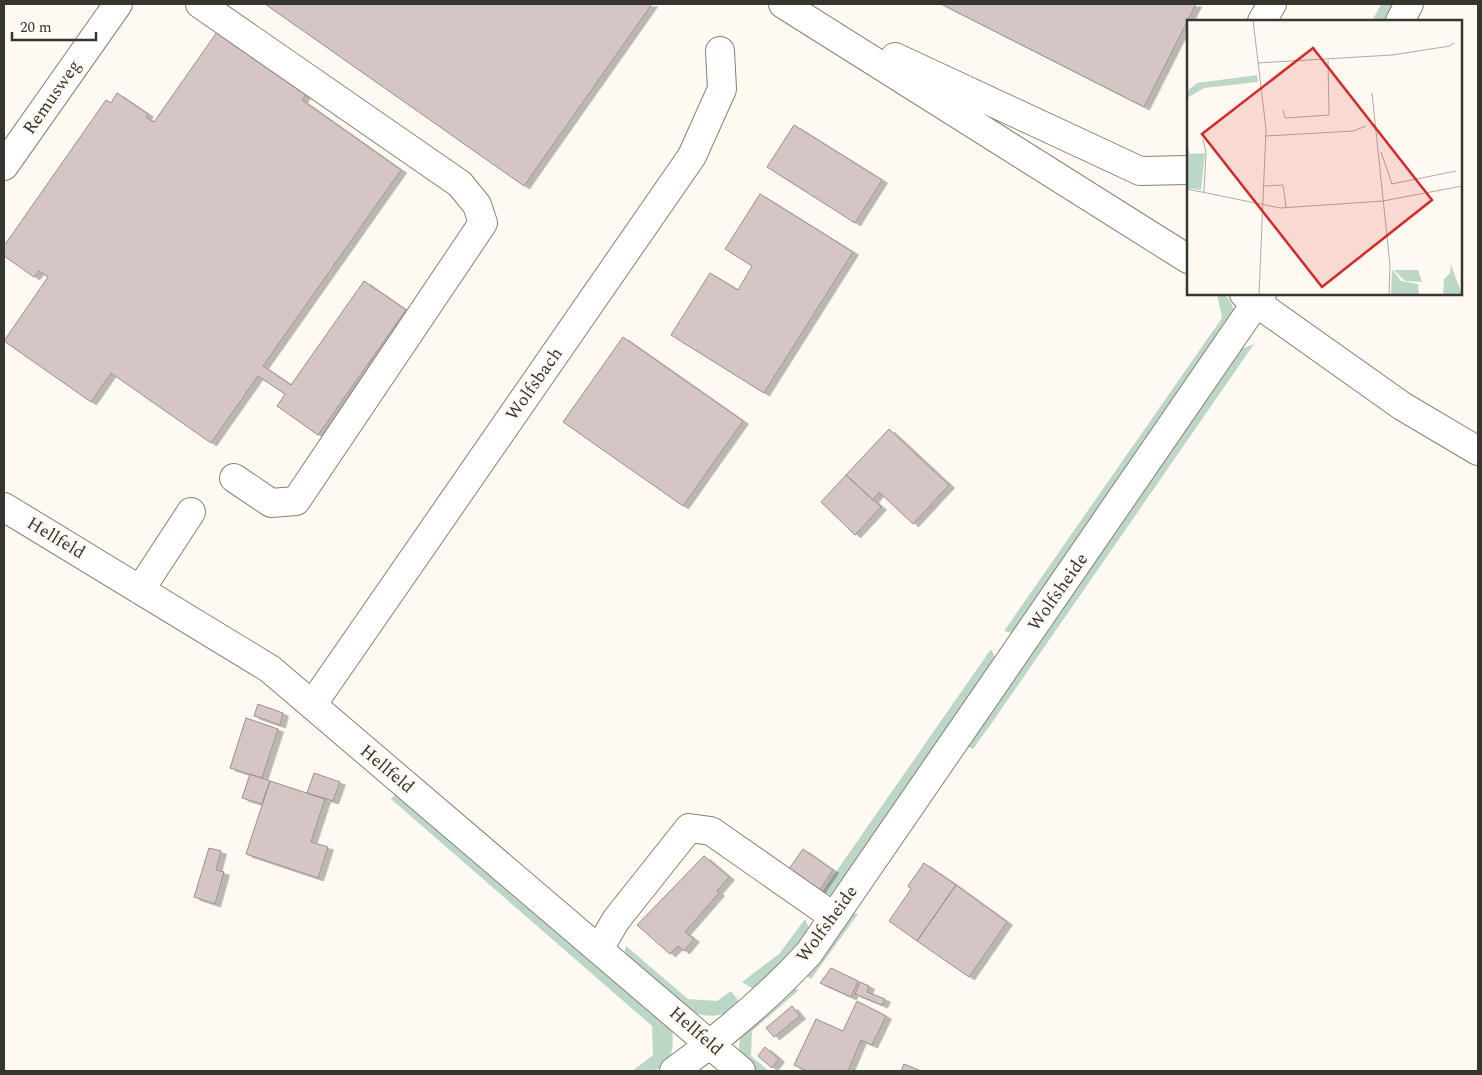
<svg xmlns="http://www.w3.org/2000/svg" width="1482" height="1075" font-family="Spectral,serif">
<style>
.green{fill:#bdd7c7}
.building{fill:#d5c6c5;stroke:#9c8e8d;filter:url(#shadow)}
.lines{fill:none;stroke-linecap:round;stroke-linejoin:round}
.minor-casing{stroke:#868176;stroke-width:30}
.minor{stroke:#fff;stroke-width:28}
.labels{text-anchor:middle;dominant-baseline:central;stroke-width:4.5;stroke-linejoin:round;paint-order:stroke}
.street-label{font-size:18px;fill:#373530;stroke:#fefaf1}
.inset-road{fill:none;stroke:#aeaba4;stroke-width:1}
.view{fill:#d62828;fill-opacity:0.15;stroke:#d62828;stroke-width:2.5}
.inset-edge{fill:none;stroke:#373530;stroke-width:2.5}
</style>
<defs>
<filter id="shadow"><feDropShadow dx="5.5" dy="3" stdDeviation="0" flood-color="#0004"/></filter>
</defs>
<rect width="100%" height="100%" fill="#fefaf1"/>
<path class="green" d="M1381,4H1399L1390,21H1372Z
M1217,294C1228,294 1231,301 1234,311L1017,634L1004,631L1222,318Z
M1254,344L998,714L973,749L964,744L1238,350Z
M991,649L995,657V668L836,897L822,892Z
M400,789L672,1024C673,1041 676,1062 656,1070C650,1073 639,1071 632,1071L653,1055L652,1026L391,799Z
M849,912L858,914L811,979L803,974Z
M805,919L811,933L755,990L742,982L779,954Z
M626,946L688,999L717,1001L731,991L740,1003C735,1006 730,1012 724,1014C683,1025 650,981 623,957Z
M789,986L799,990L752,1031L751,1056L769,1071H753C715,1039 765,1008 789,986Z"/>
<path class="building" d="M265,4H652L524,186Z
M941,4H1196L1144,107Z
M224,22L313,84L302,100L401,170L263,366L291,385L364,281L406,310L318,435L277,406L285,394L258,376L211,443L111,373L91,402L4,341L48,277L39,271L34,277L4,256V246L106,100L111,103L117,93L148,114L146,117L154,122Z
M794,125L882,180L855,223L767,167Z
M760,194L853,252L764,393L671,335L710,273L738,290L752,266L725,249Z
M623,337L743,421L683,506L563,422Z
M889,429L949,485L913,524L879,492L873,500L846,475Z
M846,475L881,507L855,535L821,502Z
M258,704L283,713L280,725L254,716Z
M246,718L278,729L262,778L230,768Z
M314,773L340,782L333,801L307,793Z
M250,774L270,781L262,804L242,798Z
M270,781L325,799L311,842L328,847L318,878L246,854Z
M209,848L221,851L216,870L224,872L215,904L194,897Z
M803,849L833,870L819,891L789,869Z
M704,856L729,877L717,891L719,893L685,932L694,939L684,951L678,946L670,954L637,925Z
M924,863L956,885L917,941L889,921L911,889L908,886Z
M956,885L1007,922L969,977L917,941Z
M831,968L858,981L851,997L820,983Z
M860,982L869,986L867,992L885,999L882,1005L855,994Z
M857,1001L886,1016L872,1045L861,1040L848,1071H807L794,1065L816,1019L843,1031Z
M792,1006L800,1016L774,1037L766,1028Z
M765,1047L779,1059L772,1068L758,1056Z
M904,1064L921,1071H901Z"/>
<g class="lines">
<defs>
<path id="minor" d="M200,4L460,184L477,205L483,223L296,501L271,503L234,478
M783,4L1188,259
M1262,21L1272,4
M1400,21L1409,4
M895,57L1140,171L1188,170
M4,166L118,4
M1244,294L1402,406L1478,451
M4,507L270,669L741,1071
M140,590L191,512
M312,705L692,156L722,89L720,51
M599,949L616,920L689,828L711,831L834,917
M674,1071C722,1036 769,997 809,953L1262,294"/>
</defs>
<use href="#minor" class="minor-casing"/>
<use href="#minor" class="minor"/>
</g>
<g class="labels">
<g class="street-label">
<text transform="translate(52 97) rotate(-55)">Remusweg</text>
<text transform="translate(534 384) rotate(-55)">Wolfsbach</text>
<text transform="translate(56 538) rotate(31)">Hellfeld</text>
<text transform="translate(1058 592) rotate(-55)">Wolfsheide</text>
<text transform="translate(387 769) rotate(40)">Hellfeld</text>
<text transform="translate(827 924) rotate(-54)">Wolfsheide</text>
<text transform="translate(696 1031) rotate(41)">Hellfeld</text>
</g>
</g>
<g transform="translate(1187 20)">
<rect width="275" height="275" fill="#fefaf1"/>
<path d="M70,55L71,62L17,68L0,78V71L10,63ZM0,125L3,134L18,133L14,170L0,168ZM264,245L275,274V275H256L257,259L263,253ZM205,249L214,261L231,264L232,275H204ZM207,250H231L235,262L218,261Z" fill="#bdd7c7"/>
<path class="inset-road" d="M66,0L79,109L72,275M71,43L205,35L263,26L267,23M185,73L203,245L202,275M96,90L98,98L142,95L141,40M79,116L166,111L179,106M16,119L19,132L17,172M194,132L205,164L269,151M77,166L96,165L99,187M0,169L93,188L196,181L275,166"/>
<path class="view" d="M126,28L245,180L135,267L15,114Z"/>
<rect width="275" height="275" class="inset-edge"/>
</g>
<rect width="1482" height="1075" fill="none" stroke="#373530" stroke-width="10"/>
<path d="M12 32v8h84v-8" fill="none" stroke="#373530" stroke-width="2.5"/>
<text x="20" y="32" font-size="15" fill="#373530" stroke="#fefaf1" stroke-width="4" paint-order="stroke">20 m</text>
</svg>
